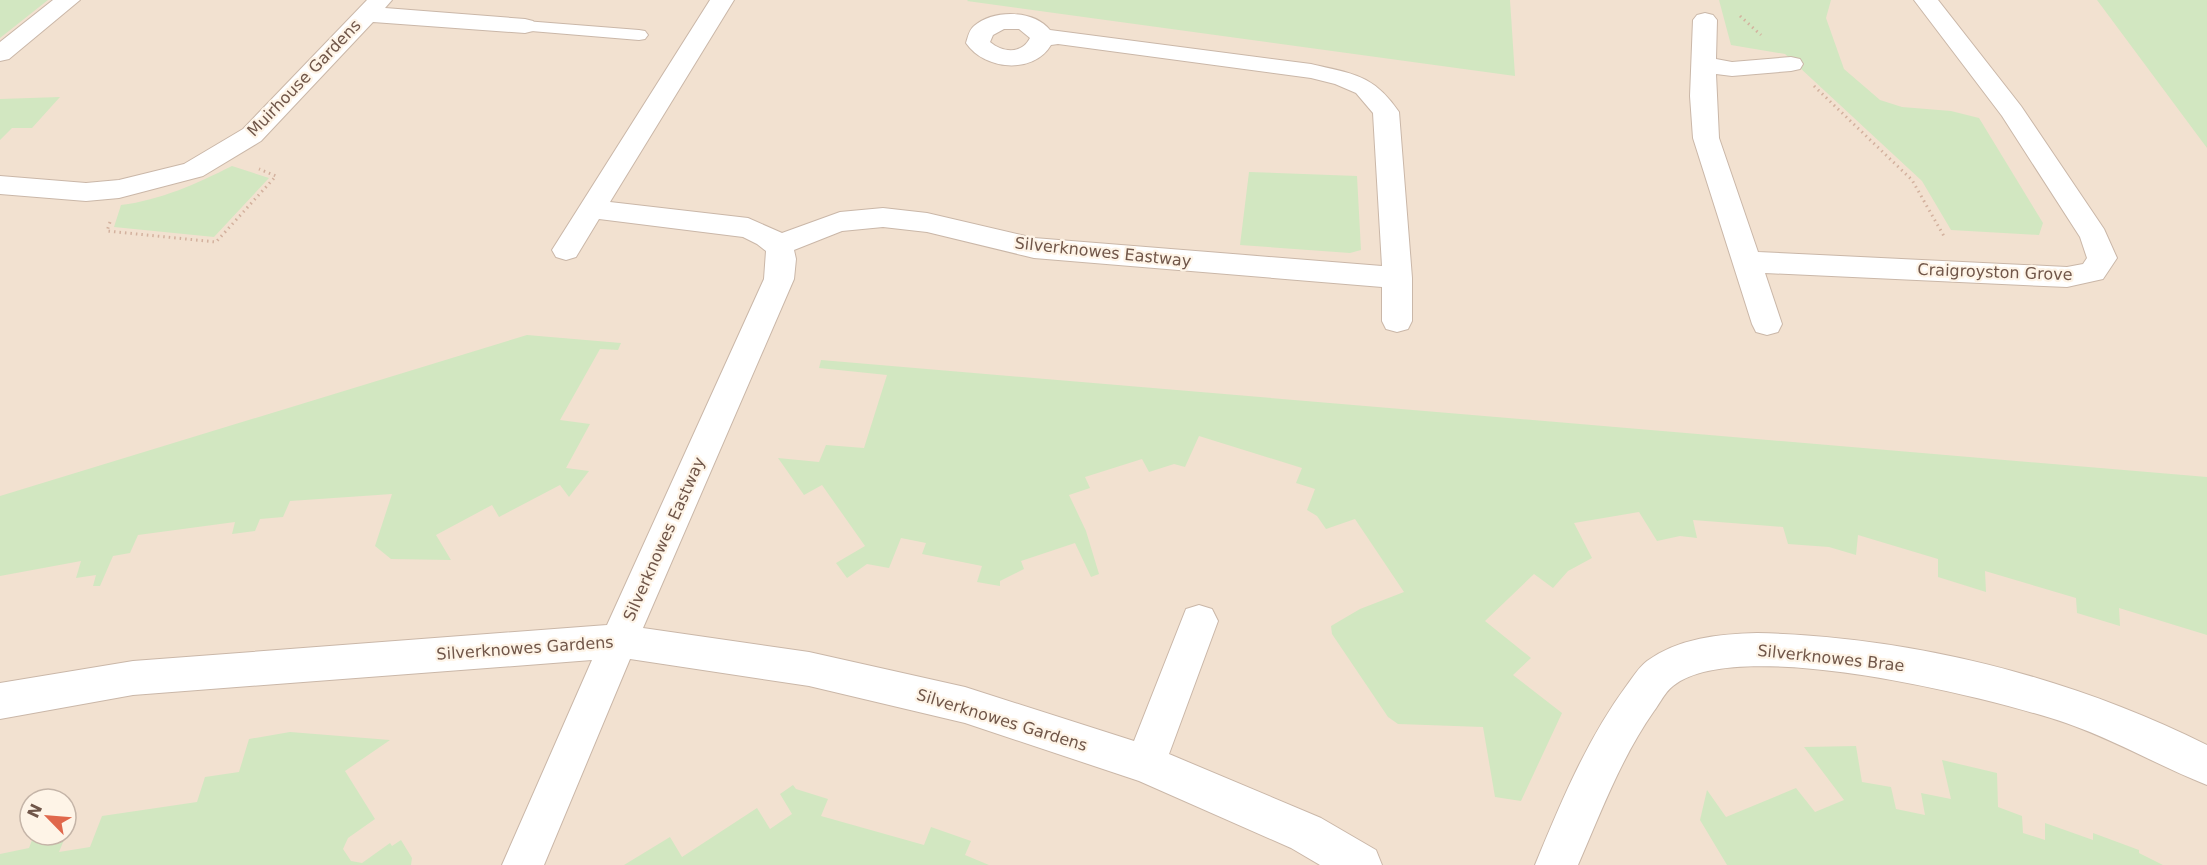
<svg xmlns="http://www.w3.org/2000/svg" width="2207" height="865" font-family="'DejaVu Sans',sans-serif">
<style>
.residential{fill:#f2e1d0;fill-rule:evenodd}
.green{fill:#d2e7c1}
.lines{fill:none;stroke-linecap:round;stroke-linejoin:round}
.service-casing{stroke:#cab7a8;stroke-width:2}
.minor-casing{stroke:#cab7a8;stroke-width:2}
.path{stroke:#d3b19e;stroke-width:3;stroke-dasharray:1.5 4;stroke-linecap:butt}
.service{fill:#fff;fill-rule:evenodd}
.minor{fill:#fff;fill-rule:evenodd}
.labels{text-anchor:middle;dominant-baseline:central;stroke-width:4.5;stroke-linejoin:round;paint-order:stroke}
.street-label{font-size:16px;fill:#705649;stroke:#fef4e7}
</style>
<rect width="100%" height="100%" fill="#fbf0e1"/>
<path class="residential" d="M0,0H2207V865H0ZM30,799H66V835H30Z"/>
<path class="green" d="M0,0H48L0,38Z
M1510,0L1515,76L967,1L968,0Z
M1719,0H1831L1826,18L1844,69L1880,100L1902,107L1951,111L1979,118L2043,223L2039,235L1951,230L1922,181L1785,54L1731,45Z
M2097,0H2207V148Z
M60,97L32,128H12L0,140V99Z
M232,166L269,178L214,237L114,227L121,205C161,200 196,184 232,166Z
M1249,172L1357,176L1361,250L1350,253L1240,245Z
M527,335L621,343L618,350L600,349L560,420L590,424L566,468L589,471L569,497L560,485L499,517L492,505L436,535L451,560L391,559L375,546L392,494L290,501L283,517L260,519L255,531L232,534L235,522L138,535L130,553L113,556L100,586H93L96,575L76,578L81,561L0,576V496Z
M821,360L2207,477V635L2119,608L2120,626L2077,613L2076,598L1985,571L1986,592L1938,577V559L1858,535L1856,555L1829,547L1788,544L1783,527L1693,520L1697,538L1680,536L1657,541L1639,512L1574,523L1592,558L1568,571L1553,588L1534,574L1485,621L1531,658L1513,675L1562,713L1521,801L1495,797L1483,727L1398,724L1388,717L1332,634L1331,626L1360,609L1404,592L1355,519L1326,529L1317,516L1307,510L1315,489L1296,483L1302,468L1199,436L1185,467L1174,464L1149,472L1142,459L1085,477L1090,488L1069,495L1086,531L1099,574L1091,577L1075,543L1021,561L1024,569L1000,581V586L977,582L982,566L922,554L926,543L901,538L889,568L867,564L847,578L836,563L865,546L822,485L804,495L778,458L819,462L826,445L864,448L887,375L819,368Z
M290,732L390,740L345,771L375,819L348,838L343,849L351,861L362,863L390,843L392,846L401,840L412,858L411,865H0V854L29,848L34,835H66L59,852L90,847L102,816L197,802L205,777L239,772L249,739Z
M1856,746L1862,782L1891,787L1896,809L1925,815L1921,793L1951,799L1942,760L1997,773L1998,807L2022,816L2023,833L2045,840V823L2093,840V833L2139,850V853L2163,865H1727L1700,820L1707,790L1726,817L1796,788L1815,812L1844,800L1804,747Z
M793,785L796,789L828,799L821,816L924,845L931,827L971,841L965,855L989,865H624L670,837L682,857L757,808L770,829L792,814L780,794Z"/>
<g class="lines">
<defs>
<path id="service" d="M525,21L639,30L645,31L648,35L645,39L639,40L519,30L516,26L519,22Z"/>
<path id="minor" d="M53,0H80L9,59L0,61V42Z
M367,0H392L385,8L525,19L533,21L537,26L533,31L525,33L373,22L261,141L203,176L119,198L86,201L0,194V176L86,183L119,180L184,164L243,129Z
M710,0H734L610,202L748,218L782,233L840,212L883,208L927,213L1034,238L1382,266L1373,113L1356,93L1335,84L1311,78L1058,44L1051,45C1033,75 984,70 966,43C968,37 969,30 974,26C994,9 1034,10 1050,30L1311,64C1353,74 1373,74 1399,112L1412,278V321L1408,329L1397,332L1386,329L1382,321V287L1034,258L927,232L883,227L842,231L794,250L796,259L794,279L643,628L809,652L965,687L1134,741L1186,609L1199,605L1212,609L1218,621L1169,754L1321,818L1376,850L1382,865H1320L1291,848L1139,781L965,723L809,686L630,659L544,865H502L592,660L133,695L0,719V683L133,661L607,625L764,279L766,251L757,244L743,237L599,219L576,257L566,260L556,257L552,250ZM1004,29H1019L1030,38C1022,54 1003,53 990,42L993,35Z
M1914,0H1938L2021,106L2104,229L2117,258L2103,279L2067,287L1765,273L1782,324L1778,332L1767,335L1756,332L1752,324L1693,138L1690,96L1693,20L1697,15L1705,13L1713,15L1717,20L1716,59L1732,62L1791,57L1800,59L1803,64L1800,69L1791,71L1732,76L1716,74L1719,138L1758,252L2067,267L2083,264L2087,258L2080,237L2002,116Z
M1757,633C1912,637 2068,676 2207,745V785C2159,766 2115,740 2066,723C1991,698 1737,634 1673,686C1665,692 1660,703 1654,711C1621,758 1601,812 1578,865H1535C1560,804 1587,739 1627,685C1633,677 1639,667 1647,661C1679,638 1719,634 1757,633Z"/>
</defs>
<use href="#service" class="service-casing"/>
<use href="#minor" class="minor-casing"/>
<path class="path" d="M1740,16L1761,35
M1814,86L1912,180L1945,238
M110,222L107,231L216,242L276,176L259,169"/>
<use href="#service" class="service"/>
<use href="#minor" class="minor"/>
</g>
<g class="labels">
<g class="street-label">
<text transform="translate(304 78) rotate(-46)">Muirhouse Gardens</text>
<text transform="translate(1103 252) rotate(6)">Silverknowes Eastway</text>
<text transform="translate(1995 272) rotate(2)">Craigroyston Grove</text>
<text transform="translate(664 539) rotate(-66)">Silverknowes Eastway</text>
<text transform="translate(525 648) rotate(-4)">Silverknowes Gardens</text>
<text transform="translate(1831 658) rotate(6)">Silverknowes Brae</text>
<text transform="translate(1002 720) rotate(17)">Silverknowes Gardens</text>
</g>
</g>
<g transform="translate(48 817) rotate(295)"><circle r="28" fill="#fef4e7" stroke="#c5b5a8" stroke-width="1.5"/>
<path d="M0-4.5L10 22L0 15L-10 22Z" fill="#e0674b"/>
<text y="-9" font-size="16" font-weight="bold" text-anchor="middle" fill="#705649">N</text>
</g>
</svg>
